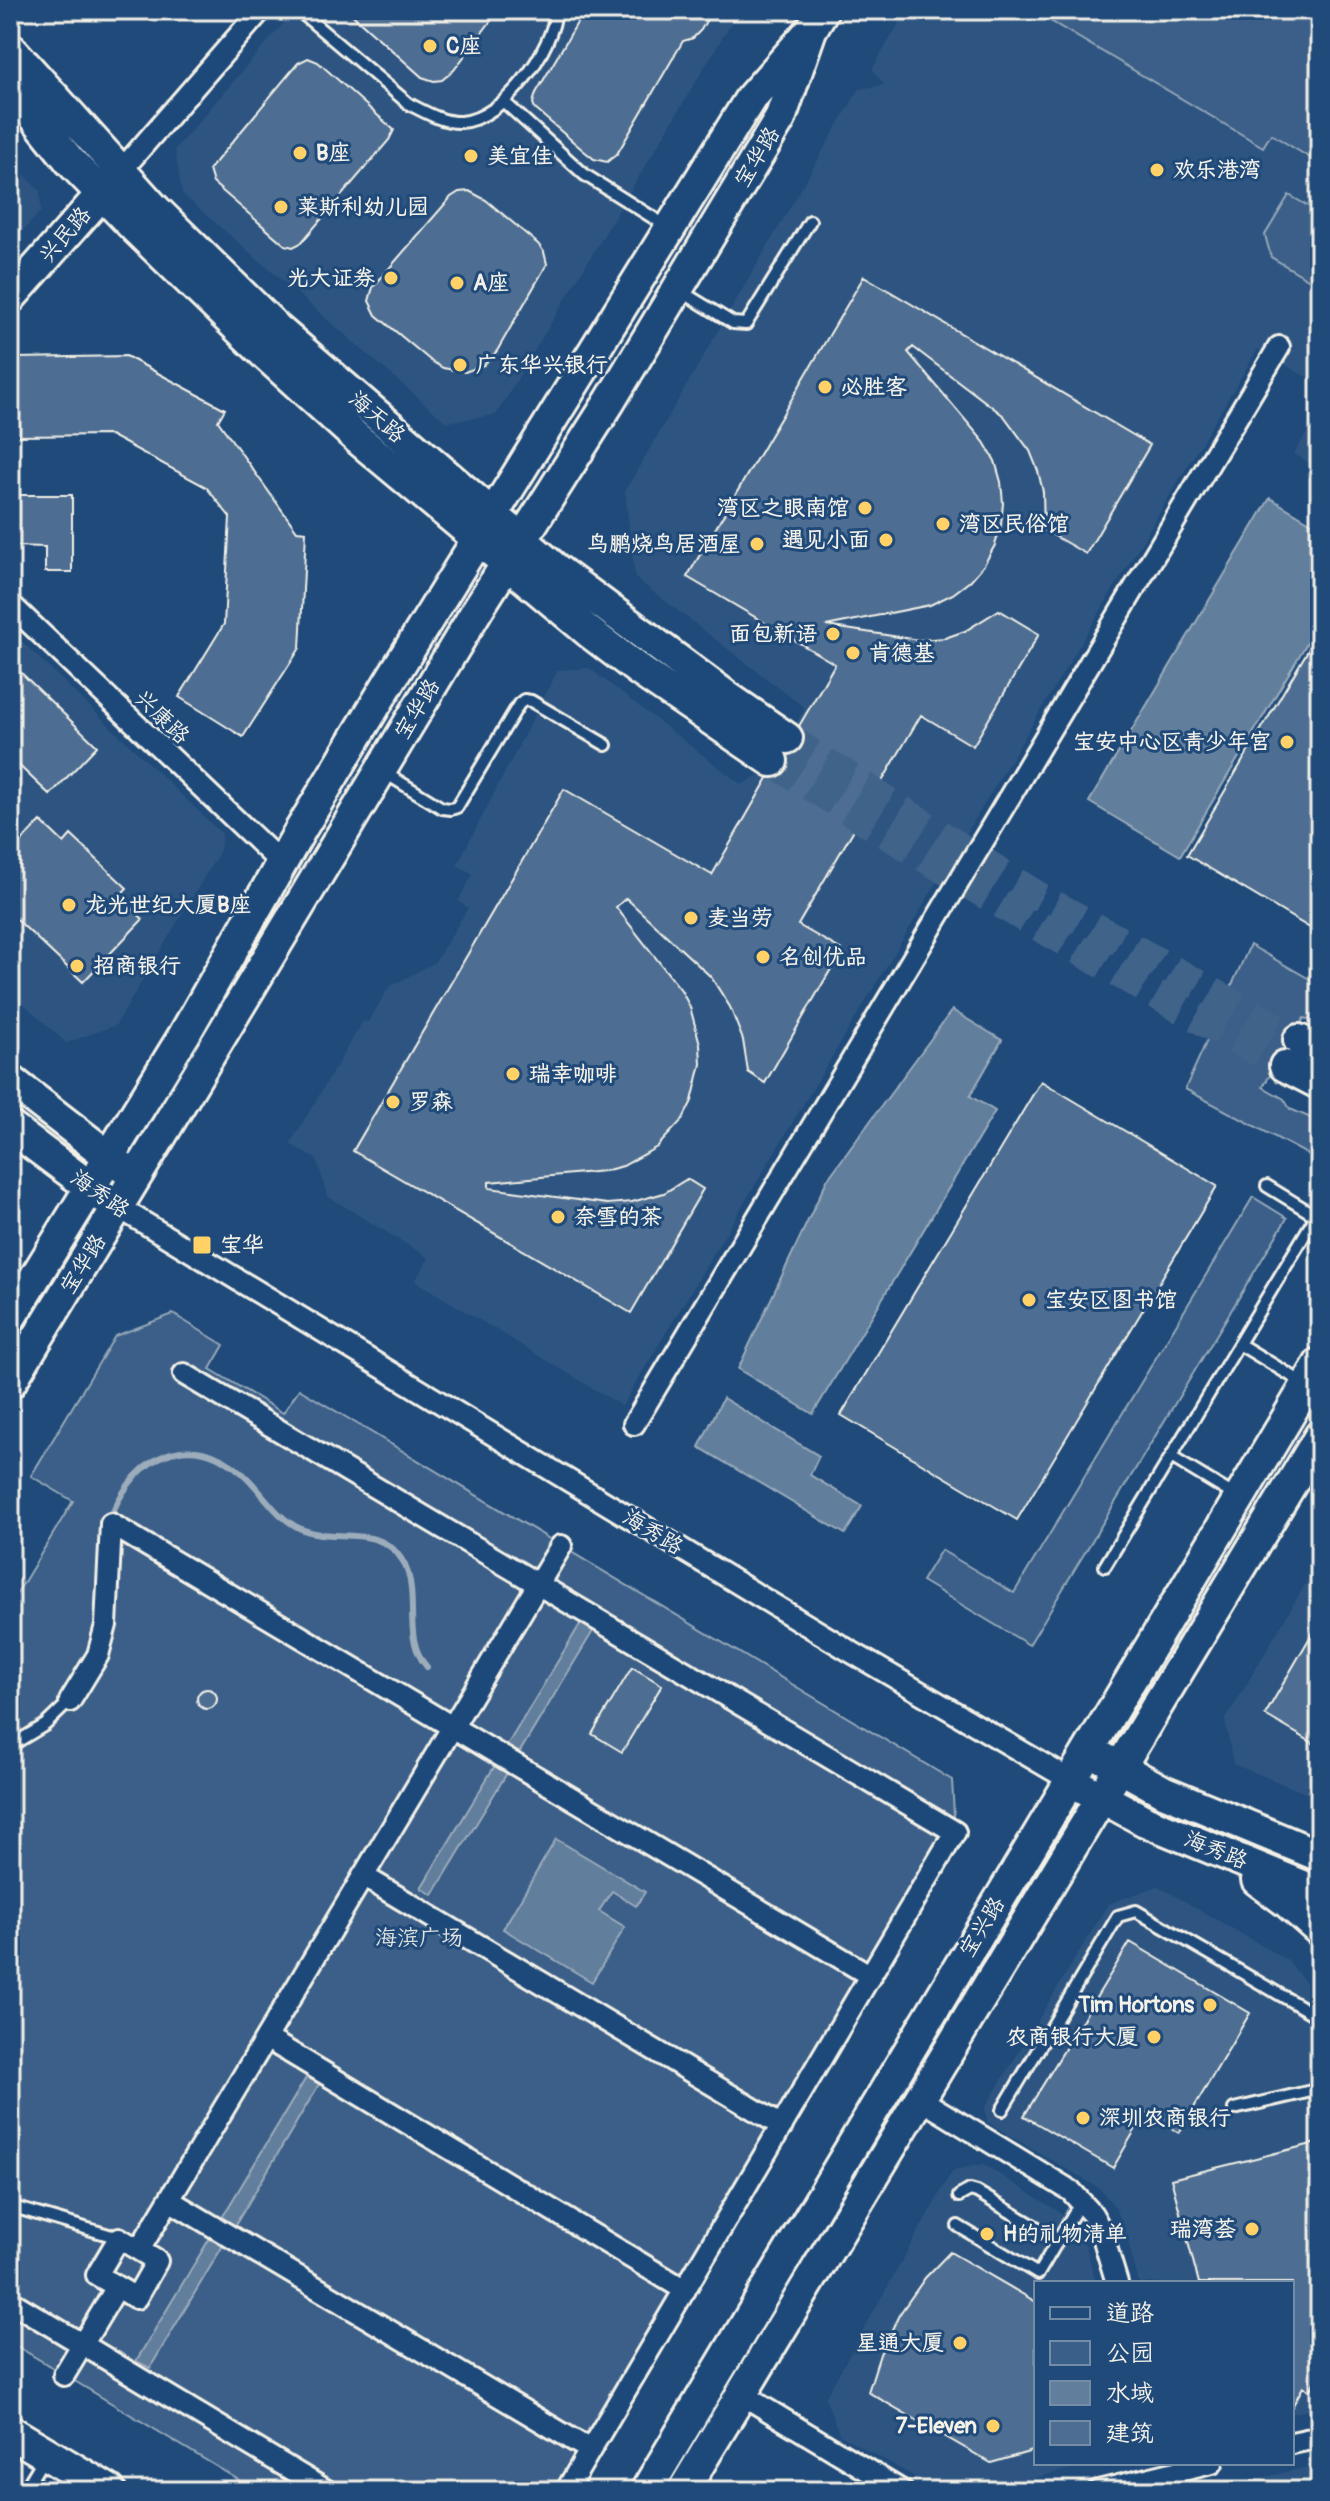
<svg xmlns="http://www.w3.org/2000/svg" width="1330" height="2501" font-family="Pangolin,'LXGW WenKai TC',sans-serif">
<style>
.built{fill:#2d5581}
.green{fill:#3a5f88;stroke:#97a8b8;stroke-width:2}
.water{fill:#627e9d;stroke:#9cacbb;stroke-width:2}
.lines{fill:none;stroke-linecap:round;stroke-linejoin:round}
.stream{stroke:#9cacbb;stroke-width:6}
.building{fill:#4d6e92;stroke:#f4f1e8;stroke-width:2}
.secondary-tunnel{stroke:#3f638a;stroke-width:30;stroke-dasharray:30 15;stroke-linecap:butt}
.lane-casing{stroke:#f4f1e8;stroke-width:16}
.street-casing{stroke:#f4f1e8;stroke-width:26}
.secondary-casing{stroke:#f4f1e8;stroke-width:36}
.primary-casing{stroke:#f4f1e8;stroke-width:38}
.lane{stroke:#1f4a7a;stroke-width:10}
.street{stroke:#1f4a7a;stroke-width:20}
.secondary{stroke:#1f4a7a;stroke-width:30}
.primary{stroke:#1f4a7a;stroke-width:32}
.poi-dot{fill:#ffd166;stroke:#1f4a7a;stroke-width:3}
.labels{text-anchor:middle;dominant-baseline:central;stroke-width:6;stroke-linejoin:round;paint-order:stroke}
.poi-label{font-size:22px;font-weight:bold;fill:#f4f1e8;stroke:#1f4a7a;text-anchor:start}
.street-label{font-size:22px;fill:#f4f1e8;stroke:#1f4a7a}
.park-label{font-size:22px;fill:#e1e2de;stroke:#1f4a7a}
</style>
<rect width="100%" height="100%" fill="#1f4a7a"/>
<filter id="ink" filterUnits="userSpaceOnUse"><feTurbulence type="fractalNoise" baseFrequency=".0125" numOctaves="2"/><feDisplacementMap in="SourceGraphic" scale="16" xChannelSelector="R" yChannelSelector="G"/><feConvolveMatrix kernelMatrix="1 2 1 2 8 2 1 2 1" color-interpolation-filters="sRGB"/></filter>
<g filter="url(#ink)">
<path class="built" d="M295,10H739L496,415L446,422L182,194L175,149Z
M907,10H1320V385L1258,349L622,1406L415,1281L429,1258L327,1196L317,1160L290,1144L363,1021L368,1022L389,987L435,962L468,908L458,901L473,874L457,865L558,670L589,668L742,785L758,775L765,778L805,708L635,578L625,491L859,89L884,85L872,69Z
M10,159L40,191L41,211L10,245Z
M1320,411V469L1294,454Z
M10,630L222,834L220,851L116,1025L66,1043L10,991Z
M1320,1559V1799L1233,1764L1225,1721Z
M1158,1886L1287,1960L1320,2000V2407L1292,2414V2283H1139L1124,2227L1115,2207L1099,2188L987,2122L985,2108L1108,1904Z
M983,2164L1069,2218L1086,2246L1096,2283H1036V2463H1094L982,2491L938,2490L840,2435L825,2398L953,2170Z
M1320,2464V2491H1207Z"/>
<path class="green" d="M1032,10H1320V164L1271,134L1263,147Z
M1289,195L1320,213V286L1271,257L1265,235Z
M1250,945L1320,985V1022L1317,1023L1304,1018L1263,1087L1284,1099L1290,1109L1320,1122V1161L1185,1089Z
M1253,1197L1287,1218L1029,1645L922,1581L941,1550L1014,1593Z
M173,1314L224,1345L210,1369L283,1413L299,1389L952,1780L955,1832L566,2491H257L10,2342V1605L73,1501L31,1476L115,1336Z"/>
<path class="water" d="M1270,498L1320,528V621L1180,856L1089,802Z
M952,1010L1002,1040L970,1096L995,1111L813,1414L738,1369L827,1180Z
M723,1398L819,1456L810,1475L862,1506L845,1534L699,1447Z
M585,1616L598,1623L433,1895L421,1888Z
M556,1839L645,1892L636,1906L612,1891L599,1911L625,1927L592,1982L503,1929Z
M312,2068L324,2076L150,2368L136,2361Z"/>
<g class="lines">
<path class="stream" d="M112,1514C136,1457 188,1427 242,1473C262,1490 274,1516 299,1528C329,1543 373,1525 397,1553C426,1587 398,1634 427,1667"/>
</g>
<path class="building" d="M347,10H499L454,70L442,80L434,81L422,77Z
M580,10H712L701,30L693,38L683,41L617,154L607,162L594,159L584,151L535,109L533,103L536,93L577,23Z
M308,58L318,62L394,130L389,140L301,243L293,247L285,245L213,183L209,170L298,63Z
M469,191L486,200L538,244L544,252L547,264L497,351L484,365L465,372L443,368L431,361L376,315L369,301L373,287L451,197L459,192Z
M864,276L1150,445L1086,554L1044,530L1043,492L1038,471L1030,451L1004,416L913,347L908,352L984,442L995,461L1001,482L1003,503L1001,525L995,545L984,565L970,581L953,594L930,605L826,626L919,640L945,638L965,631L999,610L1039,634L973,746L921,715L798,925L842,950L765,1083L748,1072L743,1040L730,1007L711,977L626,898L616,907L681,990L690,1007L700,1044L701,1064L692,1101L683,1119L657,1147L623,1166L604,1171L489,1182V1188L607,1204L632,1202L664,1193L687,1179L703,1189L631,1313L353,1151L564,789L712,875L768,778L779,777L786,772L790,763L789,755L802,748L805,739L799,726L835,664L687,577Z
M126,356L225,409L218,421L297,531L306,532L300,648L243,737L179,697L224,624L230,517L206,487L110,435L18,436L16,358Z
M10,495H72V572H45V547L12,546Z
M1320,630V934L1187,855Z
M10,662L97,746L50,795L10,757Z
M41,821L64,843L71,835L127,888L119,896L143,919L83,982L10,913V853Z
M1041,1081L1217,1186L1017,1520L841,1415Z
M1320,1620V1747L1265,1715Z
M632,1667L662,1685L622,1752L592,1734Z
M197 1699a10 10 0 1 1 20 0a10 10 0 1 1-20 0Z
M1130,1942L1250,2013L1179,2133L1145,2113L1113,2168L1024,2116Z
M1320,2142V2372L1309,2391L1303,2387L1292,2407V2283H1199L1171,2179Z
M950,2252L1036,2302V2450L991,2463L868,2392L880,2354L899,2315L925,2278Z"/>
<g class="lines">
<path class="secondary-tunnel" d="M787,738L1034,894L1299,1040
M772,761C940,869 1110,971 1285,1066"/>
<defs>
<path id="lane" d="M298,10L409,104C425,112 443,123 461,122C504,119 553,50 556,10
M504,102L585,175L668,227
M679,290L733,323L746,324L810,221
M382,771L442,808L451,809L457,807L519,704L524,700L531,701L606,745
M1239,1344L1305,1384
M1171,1457L1237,1497
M1105,1566L1316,1216L1267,1186
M10,1746L45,1725L70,1701
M1234,2109L1320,2089
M1002,2110L1118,1916L1136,1911L1315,2015L1320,2036
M959,2196L970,2190L977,2192L1058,2240
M10,2206L119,2238
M958,2226L1038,2274L1081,2201
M24,2491L44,2458"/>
<path id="street" d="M120,172L261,10
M10,604L282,864
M118,1207L848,1650L1070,1780
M184,1374L955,1832L566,2491
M634,1424L1279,347
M70,1701L98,1655L106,1625L111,1524L871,1976
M363,1876L782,2126
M266,2038L685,2290
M920,2099L1071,2191L1092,2214L1101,2230L1117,2283
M169,2200L590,2450
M119,2238L157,2261L136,2298L97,2275Z
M139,2250L561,1546
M10,2301L327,2491
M64,2375L117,2287
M741,2394L902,2491
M1292,2443L1320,2437
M1098,2491L1212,2463"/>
<path id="secondary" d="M10,48L155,209L277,329L557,570L726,696L787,738
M10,86L70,161L136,229L268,357L358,439L589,632L640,671L772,761
M10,298L114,180
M1299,1040L1320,1050
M1285,1066L1320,1084
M10,1080L125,1169
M10,1127L105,1198
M10,1318L184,1035L301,829L391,679L750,99L811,30L823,10
M10,1383L159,1139L479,607L610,401L780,119L811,30
M1103,1758L1163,1791L1320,1856
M1084,1788L1145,1821L1320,1893
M1257,1880L1287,1902L1320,1931
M646,2491L1320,1363
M683,2491L1320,1436"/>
<path id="primary" d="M10,2432L109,2491"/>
</defs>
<use href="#lane" class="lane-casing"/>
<use href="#street" class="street-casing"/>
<use href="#secondary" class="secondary-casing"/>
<use href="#primary" class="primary-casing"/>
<use href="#lane" class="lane"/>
<use href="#street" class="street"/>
<use href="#secondary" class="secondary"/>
<use href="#primary" class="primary"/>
</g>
</g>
<g class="poi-dot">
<circle cx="430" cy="46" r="8"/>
<circle cx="300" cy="153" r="8"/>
<circle cx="471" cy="156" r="8"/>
<circle cx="1157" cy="170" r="8"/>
<circle cx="281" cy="207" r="8"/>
<circle cx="391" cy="278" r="8"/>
<circle cx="457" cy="283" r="8"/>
<circle cx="460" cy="365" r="8"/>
<circle cx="825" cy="387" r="8"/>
<circle cx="865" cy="508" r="8"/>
<circle cx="943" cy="524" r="8"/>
<circle cx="886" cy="540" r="8"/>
<circle cx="757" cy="544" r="8"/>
<circle cx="833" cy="634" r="8"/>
<circle cx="853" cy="653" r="8"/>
<circle cx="1287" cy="742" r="8"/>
<circle cx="69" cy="905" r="8"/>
<circle cx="691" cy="918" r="8"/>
<circle cx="763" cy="957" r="8"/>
<circle cx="77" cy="966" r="8"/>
<circle cx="513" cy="1074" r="8"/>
<circle cx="393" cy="1102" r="8"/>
<circle cx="558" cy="1217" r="8"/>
<rect x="192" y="1235" width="20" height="20" rx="4"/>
<circle cx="1029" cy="1300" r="8"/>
<circle cx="1210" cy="2005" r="8"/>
<circle cx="1154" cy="2037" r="8"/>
<circle cx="1083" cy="2118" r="8"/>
<circle cx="1252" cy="2229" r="8"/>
<circle cx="987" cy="2234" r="8"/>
<circle cx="960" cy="2343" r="8"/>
<circle cx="993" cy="2426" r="8"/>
</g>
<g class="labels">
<g class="poi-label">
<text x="446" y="46">C座</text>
<text x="316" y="153">B座</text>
<text x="487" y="156">美宜佳</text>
<text x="1173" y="170">欢乐港湾</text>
<text x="297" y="207">莱斯利幼儿园</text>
<text x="375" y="278" text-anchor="end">光大证券</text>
<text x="473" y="283">A座</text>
<text x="476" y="365">广东华兴银行</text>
<text x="841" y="387">必胜客</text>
<text x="849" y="508" text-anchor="end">湾区之眼南馆</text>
<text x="959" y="524">湾区民俗馆</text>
<text x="870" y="540" text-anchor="end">遇见小面</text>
<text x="741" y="544" text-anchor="end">鸟鹏烧鸟居酒屋</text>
<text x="817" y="634" text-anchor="end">面包新语</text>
<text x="869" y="653">肯德基</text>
<text x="1271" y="742" text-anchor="end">宝安中心区青少年宫</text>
<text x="85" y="905">龙光世纪大厦B座</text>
<text x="707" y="918">麦当劳</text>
<text x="779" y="957">名创优品</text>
<text x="93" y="966">招商银行</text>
<text x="529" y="1074">瑞幸咖啡</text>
<text x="409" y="1102">罗森</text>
<text x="574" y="1217">奈雪的茶</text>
<text x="220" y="1245">宝华</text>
<text x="1045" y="1300">宝安区图书馆</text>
<text x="1194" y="2005" text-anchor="end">Tim Hortons</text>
<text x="1138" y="2037" text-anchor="end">农商银行大厦</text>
<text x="1099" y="2118">深圳农商银行</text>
<text x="1236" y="2229" text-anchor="end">瑞湾荟</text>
<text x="1003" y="2234">H的礼物清单</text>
<text x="944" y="2343" text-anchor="end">星通大厦</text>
<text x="977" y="2426" text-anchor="end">7-Eleven</text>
</g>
<g class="street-label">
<text transform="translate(757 157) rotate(-59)">宝华路</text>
<text transform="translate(65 235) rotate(-49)">兴民路</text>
<text transform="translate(377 417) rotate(41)">海天路</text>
<text transform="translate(417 709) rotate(-59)">宝华路</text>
<text transform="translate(162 717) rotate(44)">兴康路</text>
<text transform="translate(100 1194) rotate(35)">海秀路</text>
<text transform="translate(83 1264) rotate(-58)">宝华路</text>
<text transform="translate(653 1532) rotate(31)">海秀路</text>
<text transform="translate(1216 1850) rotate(22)">海秀路</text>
<text transform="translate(982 1927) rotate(-59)">宝兴路</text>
</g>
<g class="park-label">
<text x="419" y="1938">海滨广场</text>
</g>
</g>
<rect width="1330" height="2501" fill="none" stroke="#1f4a7a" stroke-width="40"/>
<rect x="20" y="20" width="1290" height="2461" fill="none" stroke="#f4f1e8" stroke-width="3" filter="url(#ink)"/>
<rect x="1034" y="2281" width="260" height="184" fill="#1f4a7a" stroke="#748da6" stroke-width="2"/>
<rect x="1050" y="2307" width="40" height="12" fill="#1f4a7a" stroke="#748da6" stroke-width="2"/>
<text x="1106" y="2321" font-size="24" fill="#f4f1e8">道路</text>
<rect x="1050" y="2341" width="40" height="24" fill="#3a5f88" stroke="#748da6" stroke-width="2"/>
<text x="1106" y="2361" font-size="24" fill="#f4f1e8">公园</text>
<rect x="1050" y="2381" width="40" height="24" fill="#627e9d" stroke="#748da6" stroke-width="2"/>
<text x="1106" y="2401" font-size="24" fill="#f4f1e8">水域</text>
<rect x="1050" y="2421" width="40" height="24" fill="#4d6e92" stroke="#748da6" stroke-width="2"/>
<text x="1106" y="2441" font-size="24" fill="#f4f1e8">建筑</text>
</svg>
